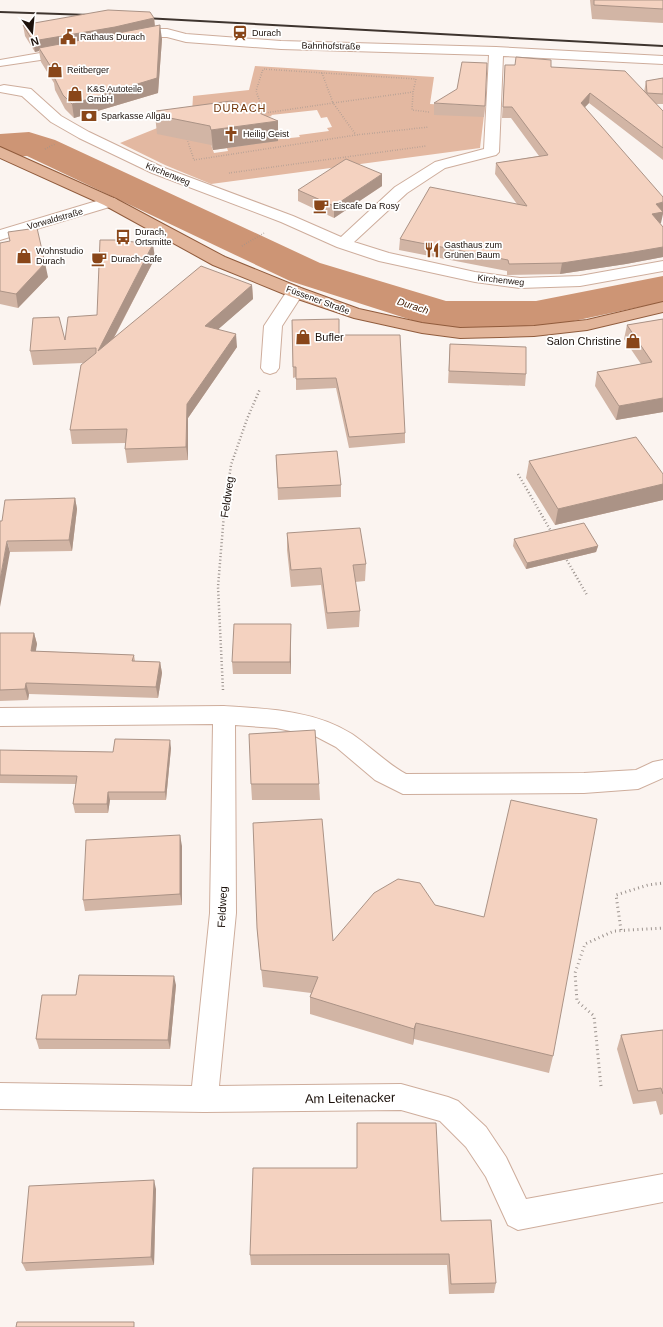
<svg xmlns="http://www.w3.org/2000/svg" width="663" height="1327" font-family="Arial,sans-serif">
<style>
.green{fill:#e3b8a1;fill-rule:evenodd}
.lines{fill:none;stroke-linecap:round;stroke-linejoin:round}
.river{fill:#cd9575;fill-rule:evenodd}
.minor-casing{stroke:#cead9c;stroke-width:2}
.major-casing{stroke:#905b3c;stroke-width:2}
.path-far2{stroke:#9b928d;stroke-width:1.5;stroke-dasharray:0.5 2;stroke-linecap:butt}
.path-far1{stroke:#9b928d;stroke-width:2.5;stroke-dasharray:1 2.5;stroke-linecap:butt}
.path{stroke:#9b928d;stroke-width:3;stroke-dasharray:1 3.5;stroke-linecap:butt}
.minor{fill:#fff;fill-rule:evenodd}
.major{fill:#e2b59a;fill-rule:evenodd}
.rail{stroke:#3e342e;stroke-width:2}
.wall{fill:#d2b5a5}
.shaded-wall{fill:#ab9386}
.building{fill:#f4d2c0;stroke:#ab9386}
.labels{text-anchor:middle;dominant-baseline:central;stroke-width:3.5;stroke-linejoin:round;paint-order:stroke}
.far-poi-label{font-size:9px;fill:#1c110b;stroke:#fff;text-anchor:start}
.far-street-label{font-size:9px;fill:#1c110b;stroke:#fff}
.far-water-label{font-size:10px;font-style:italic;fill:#48230a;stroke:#fff}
.far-quarter-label{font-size:11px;letter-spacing:1px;fill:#713508;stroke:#fff}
.poi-label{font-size:11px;fill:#1c110b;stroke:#fff;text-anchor:start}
.street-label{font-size:11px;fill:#1c110b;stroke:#fff}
.near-street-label{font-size:13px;fill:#1c110b;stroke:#fff}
</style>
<rect width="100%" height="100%" fill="#fbf4f0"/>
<path class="green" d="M255,66L434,77L430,104L485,107L480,148L211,184L165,165L120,143L192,114L193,96L249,90ZM317,110L321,118L327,117L332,127L327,128L329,131L299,135L300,137L252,142L253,144L227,148L228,151L214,153L211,145L262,118L272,116L271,115Z"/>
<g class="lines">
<path class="river" d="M29,132L55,140L320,263L446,301H536L663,276V302L536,329H443L427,325L290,281L27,156L0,158V134Z"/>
<defs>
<path id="minor" d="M157,29H167L186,34L281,41L496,47L663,56V64L503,56L499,152L496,155L445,168L407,193L354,242L389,253L475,272L520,278L580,276L663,261V271L580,286L520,288L475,282L379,261L337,247L281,222L152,173L79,138L51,122L22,96L0,92V86L4,85L31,89L61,116L89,132L162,167L293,216L341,237L395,187L435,162L484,149L489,55L281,49L186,42L167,37H157L132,43L127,42L125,39L127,36Z
M69,48L74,49L76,52L74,55L0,66V60Z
M110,197L116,199L118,202L116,205L0,240V230Z
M295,287L301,288L304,292L282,326L279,368L276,372L270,374L264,372L261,368L264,326L289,288Z
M224,706C267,709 314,710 352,734C371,747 386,763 406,774L584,773L636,770L653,762L663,760V778L638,789L584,793L403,794L375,780L336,747L315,736L276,728L235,725L236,913L219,1086L401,1084L448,1097L458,1101L486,1127L506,1157L526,1199L663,1174V1202L518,1230L508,1225L486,1177L466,1147L440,1121L401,1110L204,1112L0,1109V1083L192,1086L210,913L213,724L0,726V708Z"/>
<path id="major" d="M0,147L116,199L225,257L301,288L359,309L422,323L460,328L534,326L587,320L663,302V312L587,330L534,336L460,338L422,333L354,318L289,296L213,265L104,205L0,158Z"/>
</defs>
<use href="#minor" class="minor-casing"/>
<use href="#major" class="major-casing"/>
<path class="path-far2" d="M322,73L333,103L413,92
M264,113L256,91L263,69L416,79L413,92L412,110L429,112
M258,114L333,103L356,135
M187,139L194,160
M45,149L55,144
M194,160L356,135L429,127
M229,173L426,146
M242,246L264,233"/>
<path class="path-far1" d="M518,474L552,533
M565,557L587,595
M223,690L218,587L224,514L231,465L247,419L260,389"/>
<path class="path" d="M621,930L616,895L648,885L663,883
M601,1086L594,1016L577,1001L575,973L585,944L614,931L663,928"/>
<use href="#minor" class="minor"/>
<use href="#major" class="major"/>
<path class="rail" d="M0,12L90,15
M144,18L663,46"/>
</g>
<path class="wall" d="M590,0H663V23L592,19Z
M154,18L155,26L162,39L158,93L74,118L65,109L55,90L54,83L41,62L39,51L35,52L25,36L23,25Z
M505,65L551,67L644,92L646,81L663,78V104H656L663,111V160L589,103L585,107L661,223H660L663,227V257L626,264L560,274L507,275V271L399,250L400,239L517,204L495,174L496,163L539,156L511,118H502Z
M434,103L485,106L484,117L434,115Z
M155,115L278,121V141L213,150L211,145L157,134Z
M382,186L334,218L298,201V190Z
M0,243L48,277L18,308L0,304Z
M155,258L114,338L252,285L253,299L218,329L237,347L188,418V460L127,463L125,449L126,443L72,444L70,430L84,363L33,365L30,351L65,340L97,315Z
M663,319V412L616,420L595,386L597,372L641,364L624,339L627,325Z
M292,320L339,335L405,433V443L349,448L336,388L296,390V377L293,378Z
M450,344L526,374L525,386L448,383Z
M276,455L341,485V497L278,500Z
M529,461L663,474V500L555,525L526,478Z
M75,498L77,509L72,551L10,552L2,521Z
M287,533L366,564L365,581L355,582L360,611L359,627L327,629L321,585L291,587L287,550Z
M514,539L598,546L596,552L526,569L513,546Z
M291,624V674H233L232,662Z
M0,633H34L37,644L35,651L134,655L135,661L160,662L162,673L158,698L29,694L28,700L0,701Z
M171,748L166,800H110L108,813H75L73,804L76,784L0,783V750L113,752Z
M251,784H319L320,800H252Z
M182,846V905L85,911L83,900Z
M435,905L553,1056L549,1073L414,1039L413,1045L310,1014V997L311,993L263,987L257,928L333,941Z
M176,985L170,1049H39L36,1039L76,995Z
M663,1030V1114L660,1115L656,1101L633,1104L617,1049L621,1035Z
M357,1123L441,1221L496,1283L494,1293L449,1294L447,1265H251L250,1255L357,1168Z
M156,1189L154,1265L26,1271L22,1263Z"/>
<path class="shaded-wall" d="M154,18L155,29L39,48V51L35,52L33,41Z
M160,25L162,39L158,93L74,118L72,104Z
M590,93L589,103L579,113L581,103Z
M278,121V141L213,150L211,130Z
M382,174V186L334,218V206Z
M663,202V214L661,223L650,225L652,214L656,204Z
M153,244L155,258L100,364L98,351Z
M663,247V257L626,264L560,274L562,263Z
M45,263L48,277L18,308L16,294Z
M252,285L253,299L206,340L205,326Z
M236,334L237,347L188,418V460L186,447L187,404Z
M663,398V412L616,420L619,406Z
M663,484V500L555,525L558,509Z
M75,498L77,509L72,551L69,540Z
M7,541L10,552L0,607V580Z
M598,546L596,552L526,569L527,563Z
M291,624V674L290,662Z
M34,633L37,644L34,662L31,651Z
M160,662L162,673L158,698L156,687Z
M26,683L29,694L28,700L25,689Z
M170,740L171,748L166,800L165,792Z
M108,792L110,800L108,813L107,804Z
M180,835L182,846V905L180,894Z
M174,976L176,985L170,1049L168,1040Z
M416,1023L414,1039L413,1045L414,1029Z
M154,1180L156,1189L154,1265L151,1257Z"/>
<path class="building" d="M594,0H663V9L594,5Z
M108,10L150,12L154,18L115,27L33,41L23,25Z
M160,25L157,78L72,104L63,95L53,75H56L39,48Z
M516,57L551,60V67L625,71L663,111V148L590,93L581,103L663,197V202L656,204L663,212L652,214L663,227V247L628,253L562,263L509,264L508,260L400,239L430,187L527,206L496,163L548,155L512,107H503L505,65H515Z
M462,62L487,63L485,106L434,103L457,89Z
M663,78V94L647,93L646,81Z
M231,101L278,121L211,130L210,126L155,115L156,111Z
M346,159L382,174L334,206L298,190Z
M37,228L45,263L16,294L0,291V243L10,241L8,232Z
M100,240H115L153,244L98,351L201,266L252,285L205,326L236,334L187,404L186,447L125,449L127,429L70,430L81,365L96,353V348L30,351L33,318L59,317L65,340L68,317L97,315Z
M339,319V335H400L405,433L349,437L336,378L296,379V367H293L292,320Z
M663,319V398L619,406L597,372L652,362L627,325Z
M450,344L526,347V374L449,371Z
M636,437L663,474V484L558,509L529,461Z
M337,451L341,485L278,488L276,455Z
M75,498L69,540L7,541L0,580V521H2L5,500Z
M584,523L598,546L527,563L514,539Z
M360,528L366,564L353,565L360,611L327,613L321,568L291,570L287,533Z
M234,624H291L290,662H232Z
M0,633H34L31,651L134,655L132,661L160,662L156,687L26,683L25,689L0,690Z
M315,730L319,784H251L249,734Z
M115,739L170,740L165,792H108L107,804H73L77,776L0,775V750L113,752Z
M511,800L597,819L553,1056L416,1023L414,1029L310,997L318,977L261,970L257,928L253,823L322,819L333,941L374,893L398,879L420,883L435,905L484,917Z
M180,835V894L83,900L86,840Z
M79,975L174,976L168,1040L36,1039L42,995H76Z
M663,1030V1094L661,1088L638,1091L621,1035Z
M357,1123H436L441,1221L491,1220L496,1283L451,1284L449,1254L250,1255L253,1168H357Z
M154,1180L151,1257L22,1263L29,1186Z
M17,1322H134V1327H16Z"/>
<defs>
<symbol id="station-bare" viewBox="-9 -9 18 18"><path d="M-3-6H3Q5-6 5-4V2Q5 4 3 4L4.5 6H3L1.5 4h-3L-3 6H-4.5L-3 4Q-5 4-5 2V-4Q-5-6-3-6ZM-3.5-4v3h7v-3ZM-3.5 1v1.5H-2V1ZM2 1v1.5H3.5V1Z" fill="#894619" stroke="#fff" stroke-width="2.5" paint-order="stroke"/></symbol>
<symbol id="civic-bare" viewBox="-9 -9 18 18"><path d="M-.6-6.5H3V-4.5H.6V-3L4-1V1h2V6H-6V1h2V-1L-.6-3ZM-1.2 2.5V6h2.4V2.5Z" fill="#894619" stroke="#fff" stroke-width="2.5" paint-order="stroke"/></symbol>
<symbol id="shop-bare" viewBox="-9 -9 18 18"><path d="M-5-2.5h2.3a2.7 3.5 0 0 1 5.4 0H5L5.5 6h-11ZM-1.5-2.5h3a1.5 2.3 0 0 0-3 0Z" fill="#894619" stroke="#fff" stroke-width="2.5" paint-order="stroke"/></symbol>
<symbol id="bank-bare" viewBox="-9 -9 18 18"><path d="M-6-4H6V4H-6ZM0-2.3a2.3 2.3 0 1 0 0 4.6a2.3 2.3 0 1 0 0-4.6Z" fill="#894619" stroke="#fff" stroke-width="2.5" paint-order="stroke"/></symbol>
<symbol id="church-bare" viewBox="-9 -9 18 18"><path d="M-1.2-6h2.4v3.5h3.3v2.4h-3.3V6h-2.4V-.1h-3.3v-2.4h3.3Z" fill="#894619" stroke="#fff" stroke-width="2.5" paint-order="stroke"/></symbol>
<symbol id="cafe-bare" viewBox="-9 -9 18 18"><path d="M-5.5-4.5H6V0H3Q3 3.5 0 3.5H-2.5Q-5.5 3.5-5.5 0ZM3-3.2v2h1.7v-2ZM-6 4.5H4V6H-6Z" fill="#894619" stroke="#fff" stroke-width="2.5" paint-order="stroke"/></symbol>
<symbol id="bus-bare" viewBox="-9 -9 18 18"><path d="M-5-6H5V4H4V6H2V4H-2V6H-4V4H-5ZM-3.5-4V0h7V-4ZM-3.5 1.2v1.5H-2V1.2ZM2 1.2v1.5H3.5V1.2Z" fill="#894619" stroke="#fff" stroke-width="2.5" paint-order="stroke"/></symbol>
<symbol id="restaurant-bare" viewBox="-9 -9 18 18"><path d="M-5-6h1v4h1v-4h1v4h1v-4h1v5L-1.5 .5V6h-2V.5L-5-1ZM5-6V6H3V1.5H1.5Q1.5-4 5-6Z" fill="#894619" stroke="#fff" stroke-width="2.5" paint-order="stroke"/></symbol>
</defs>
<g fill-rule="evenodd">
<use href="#station-bare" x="229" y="22" width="22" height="22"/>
<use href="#civic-bare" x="57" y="26" width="22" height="22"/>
<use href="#shop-bare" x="44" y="59" width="22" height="22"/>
<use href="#shop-bare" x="64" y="83" width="22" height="22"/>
<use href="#bank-bare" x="78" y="105" width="22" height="22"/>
<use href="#church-bare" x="220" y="123" width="22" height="22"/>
<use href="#cafe-bare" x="310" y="195" width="22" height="22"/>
<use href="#bus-bare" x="112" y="226" width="22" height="22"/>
<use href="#restaurant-bare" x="421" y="239" width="22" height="22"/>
<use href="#shop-bare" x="13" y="245" width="22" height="22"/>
<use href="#cafe-bare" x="88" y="248" width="22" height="22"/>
<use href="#shop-bare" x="292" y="326" width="22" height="22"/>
<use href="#shop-bare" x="622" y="330" width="22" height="22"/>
</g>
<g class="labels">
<g class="far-poi-label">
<text x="252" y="33">Durach</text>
<text x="80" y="37">Rathaus Durach</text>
<text x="67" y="70">Reitberger</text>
<text x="87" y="89">K&amp;S Autoteile<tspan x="87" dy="10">GmbH</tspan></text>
<text x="101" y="116">Sparkasse Allgäu</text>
<text x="243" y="134">Heilig Geist</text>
<text x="333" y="206">Eiscafe Da Rosy</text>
<text x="135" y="232">Durach,<tspan x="135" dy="10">Ortsmitte</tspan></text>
<text x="444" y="245">Gasthaus zum<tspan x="444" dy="10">Grünen Baum</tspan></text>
<text x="36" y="251">Wohnstudio<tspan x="36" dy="10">Durach</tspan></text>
<text x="111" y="259">Durach-Cafe</text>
</g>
<g class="far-street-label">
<text transform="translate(331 46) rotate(1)">Bahnhofstraße</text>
<text transform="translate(168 174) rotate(22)">Kirchenweg</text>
<text transform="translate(55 219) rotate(-16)">Vorwaldstraße</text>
<text transform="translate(501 280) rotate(6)">Kirchenweg</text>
<text transform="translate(318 300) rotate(20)">Füssener Straße</text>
</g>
<g class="far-water-label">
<text transform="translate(413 306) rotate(18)">Durach</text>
</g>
<g class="far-quarter-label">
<text x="240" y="108">DURACH</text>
</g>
<g class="poi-label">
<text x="315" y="337">Bufler</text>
<text x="621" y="341" text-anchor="end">Salon Christine</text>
</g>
<g class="street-label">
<text transform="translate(227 497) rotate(-82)">Feldweg</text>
<text transform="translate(222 907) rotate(-87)">Feldweg</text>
</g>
<g class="near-street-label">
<text transform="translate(350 1098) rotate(-1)">Am Leitenacker</text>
</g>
</g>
<g transform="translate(32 32) rotate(164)" stroke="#ffffff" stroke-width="3" paint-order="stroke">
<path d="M0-3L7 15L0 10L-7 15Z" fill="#1c110b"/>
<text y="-6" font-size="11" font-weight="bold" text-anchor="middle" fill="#1c110b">N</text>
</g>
</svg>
